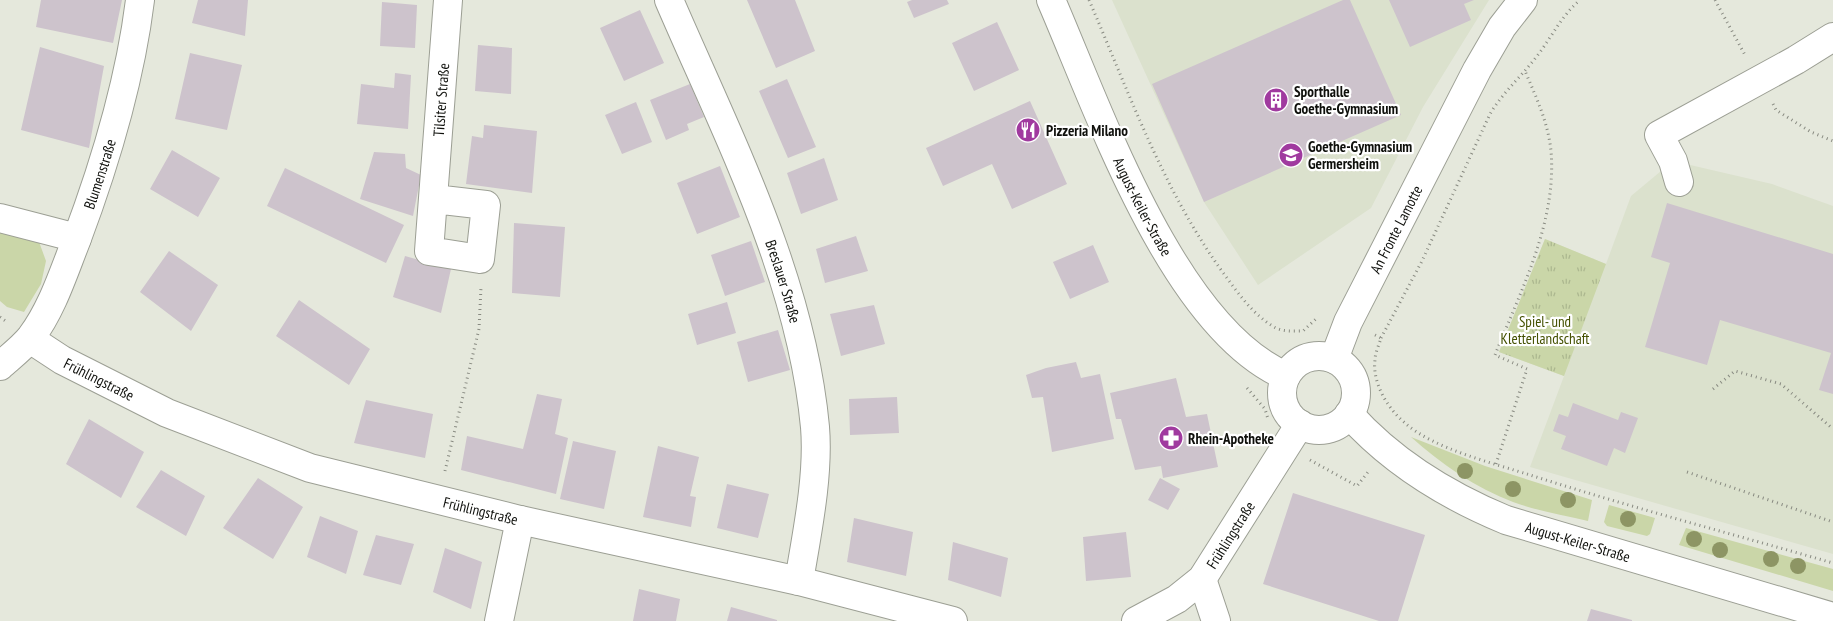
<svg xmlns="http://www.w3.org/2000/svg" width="1833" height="621" font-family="'PT Sans Narrow',sans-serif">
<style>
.built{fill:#dbe1cd}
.grass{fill:#cad6a8}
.park{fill:url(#park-tufts)}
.building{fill:#cdc3cc}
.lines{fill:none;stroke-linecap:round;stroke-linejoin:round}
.minor-casing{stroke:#9c9f94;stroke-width:30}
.path{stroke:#888a81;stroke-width:3;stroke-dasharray:1 4;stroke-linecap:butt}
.minor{stroke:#fff;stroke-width:28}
.tree{fill:#8d9564}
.labels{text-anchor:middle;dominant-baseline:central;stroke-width:4.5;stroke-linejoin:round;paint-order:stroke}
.poi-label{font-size:15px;font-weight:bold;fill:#0f100c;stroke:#fff;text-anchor:start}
.street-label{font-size:15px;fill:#0f100c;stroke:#fff}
.park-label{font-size:15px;fill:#455102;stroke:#fff}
</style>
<defs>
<pattern id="park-tufts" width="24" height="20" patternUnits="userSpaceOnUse" patternTransform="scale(1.25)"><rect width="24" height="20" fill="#cad6a8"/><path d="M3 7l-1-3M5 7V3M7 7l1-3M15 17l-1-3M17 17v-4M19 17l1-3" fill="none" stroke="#acb78f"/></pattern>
</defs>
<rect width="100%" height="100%" fill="#e5e8dc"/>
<path class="built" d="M1112,0H1489L1423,107L1371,208L1258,285L1204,202Z
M1673,161L1772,184L1833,206V554L1530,467L1564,376L1499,352L1545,239L1606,264L1631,196Z"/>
<path class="grass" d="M0,228L38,239L46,261L41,284L24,312L7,307L0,301Z
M1411,437L1485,466L1592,500L1588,521C1563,515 1537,511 1513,502C1476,488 1441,464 1411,437Z
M1609,505L1655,518L1650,534L1647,536L1607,526L1604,522Z
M1686,528L1833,569V591L1679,545Z"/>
<path class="park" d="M1545,239L1606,264L1564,376L1499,352Z"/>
<path class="building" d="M41,0H122L113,43L36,27Z
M198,0H248L245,36L192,23Z
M747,0H795L815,51L776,68Z
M912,0H947L949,4L914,18L907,2Z
M1343,0H1350L1401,115L1204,202L1152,84Z
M1389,0H1474L1464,4L1471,20L1410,47Z
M382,2L417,5L415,48L380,46Z
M640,10L664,63L624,81L600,28Z
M997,22L1019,70L974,91L952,43Z
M478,45L512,48L511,94L475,91Z
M40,47L104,66L89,148L21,130Z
M190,53L242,65L227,130L175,119Z
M395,73L411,75L408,129L357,124L361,84L394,88Z
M787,79L816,147L788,158L759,91Z
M690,84L704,117L687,124L689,130L666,140L650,100Z
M1030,101L1067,184L1012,209L992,164L943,186L926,148Z
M636,102L652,142L622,154L605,115Z
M484,125L537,131L532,193L466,184L472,136L483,138Z
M172,150L220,178L198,217L150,189Z
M374,152L405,154L406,168L421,175L413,216L360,199Z
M824,158L838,200L801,214L787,173Z
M720,166L740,217L697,234L677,183Z
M285,168L404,225L386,263L267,206Z
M1667,203L1833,254V394L1819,390L1831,353L1720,320L1707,365L1645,347L1670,263L1651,257Z
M514,223L565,227L560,297L512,293Z
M856,236L868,271L825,283L816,249Z
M751,241L765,282L725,296L711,255Z
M1093,245L1109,282L1070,299L1053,262Z
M169,251L218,285L191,331L140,292Z
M405,256L451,269L441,313L393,297Z
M299,300L370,349L349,385L276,336Z
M727,302L736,333L697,345L688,314Z
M874,305L885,344L841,356L830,314Z
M778,330L790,370L748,382L737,342Z
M1076,362L1081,378L1100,374L1114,439L1052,452L1043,397L1032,398L1026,375L1046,368Z
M1176,378L1186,417L1207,414L1218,467L1163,478L1161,466L1135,470L1121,419H1116L1110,393Z
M537,394L562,399L555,434L568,438L556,494L461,470L467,436L523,449Z
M897,397L899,433L850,435L849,399Z
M366,400L433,414L425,458L354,443Z
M1573,403L1618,420L1621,412L1638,418L1625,453L1614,448L1607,466L1561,449L1566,436L1553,431L1559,414L1568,417Z
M89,419L144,452L121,498L66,464Z
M573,441L616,451L604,509L560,499Z
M658,446L699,457L690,496L696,497L691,527L643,517Z
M161,470L205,496L186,536L136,507Z
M258,478L303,507L273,559L223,528Z
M1160,478L1180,489L1168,510L1148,500Z
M727,484L769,494L758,538L717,528Z
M1293,493L1425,535L1398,621H1379L1263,584Z
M320,516L358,531L346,574L307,557Z
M854,518L913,532L906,576L847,562Z
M1126,532L1131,577L1086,581L1083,537Z
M376,535L414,544L401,585L363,575Z
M953,542L1008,558L1001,597L948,580Z
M445,548L482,562L471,609L433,592Z
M639,589L680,599L676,621H633Z
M731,607L777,620V621H727Z
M1591,609L1632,620V621H1587Z"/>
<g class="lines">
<defs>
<g id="minor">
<path id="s1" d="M669,0C728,137 801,277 815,427C819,475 807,533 799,581"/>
<path id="s2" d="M1051,0C1098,108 1173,328 1286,376"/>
<path d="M1679,182L1673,161L1659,135L1796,60L1833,37"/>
<path id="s3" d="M434,199L486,205L480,259L429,251L448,0"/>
<path d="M0,218L77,238"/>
<path id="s4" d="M30,339L62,360L167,413L310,468L520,520L799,581L953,621"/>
<circle cx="1319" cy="393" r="37"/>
<path id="s5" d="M1334,359L1348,322L1477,70L1502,27L1523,0"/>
<path id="s6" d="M0,366C10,357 22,348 31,337C52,309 63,274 76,241C105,164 130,82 140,0"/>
<path id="s7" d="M1349,414C1391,461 1448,496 1506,520L1833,617"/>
<path d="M1202,579L1216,621"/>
<path d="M499,621L520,520"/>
<path id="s8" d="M1136,621L1177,599L1202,579L1300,424"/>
</g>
</defs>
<use href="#minor" class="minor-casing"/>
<path class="path" d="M1089,0C1130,95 1165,195 1227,278C1240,296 1254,315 1274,327C1283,332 1293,331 1303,331L1318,317
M1715,0L1745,55
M1773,104L1776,110L1811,132L1833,141
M0,317L7,322
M1375,335L1381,338C1379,345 1375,353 1375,360C1372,383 1388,409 1405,423C1434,449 1493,463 1530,475C1630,507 1732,534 1833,563
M1381,338L1422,261L1490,114C1503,92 1522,76 1537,56C1552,37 1561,16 1580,0
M1247,388L1265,409L1268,419
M1713,389L1735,371L1781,384L1833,429
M1310,460L1357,486L1368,472
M1496,464L1527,369L1495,355C1521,290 1557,222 1551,151C1548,122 1536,97 1525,71
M445,471L479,329L481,287
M1687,472L1833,522"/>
<use href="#minor" class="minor"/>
</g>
<g class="tree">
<circle cx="1465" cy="471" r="8"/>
<circle cx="1513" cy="489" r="8"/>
<circle cx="1568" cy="500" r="8"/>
<circle cx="1628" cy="519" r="8"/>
<circle cx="1694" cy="539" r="8"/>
<circle cx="1720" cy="550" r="8"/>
<circle cx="1771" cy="559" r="8"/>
<circle cx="1798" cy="566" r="8"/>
</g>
<defs>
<symbol id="building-disc" viewBox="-11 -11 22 22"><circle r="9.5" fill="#a03a9f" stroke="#fff"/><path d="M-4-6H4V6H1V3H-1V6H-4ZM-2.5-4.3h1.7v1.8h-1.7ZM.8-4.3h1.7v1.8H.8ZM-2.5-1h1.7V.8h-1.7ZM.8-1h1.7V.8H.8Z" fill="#fff"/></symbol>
<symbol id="restaurant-disc" viewBox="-11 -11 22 22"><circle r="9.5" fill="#a03a9f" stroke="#fff"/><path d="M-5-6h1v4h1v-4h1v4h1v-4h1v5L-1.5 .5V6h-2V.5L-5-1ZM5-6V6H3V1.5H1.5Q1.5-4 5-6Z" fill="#fff"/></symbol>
<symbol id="school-disc" viewBox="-11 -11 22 22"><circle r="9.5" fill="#a03a9f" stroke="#fff"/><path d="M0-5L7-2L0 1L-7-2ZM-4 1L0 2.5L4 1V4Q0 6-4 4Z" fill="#fff"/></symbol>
<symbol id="pharmacy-disc" viewBox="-11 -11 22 22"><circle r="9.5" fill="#a03a9f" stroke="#fff"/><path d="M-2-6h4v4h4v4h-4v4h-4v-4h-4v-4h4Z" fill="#fff"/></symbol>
</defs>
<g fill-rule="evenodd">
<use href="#building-disc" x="1262" y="86" width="28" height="28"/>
<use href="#restaurant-disc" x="1014" y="116" width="28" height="28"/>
<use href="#school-disc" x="1277" y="141" width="28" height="28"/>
<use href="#pharmacy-disc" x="1157" y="424" width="28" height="28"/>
</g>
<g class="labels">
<g class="poi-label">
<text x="1294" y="91">Sporthalle<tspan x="1294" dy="17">Goethe-Gymnasium</tspan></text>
<text x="1046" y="130">Pizzeria Milano</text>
<text x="1308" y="146">Goethe-Gymnasium<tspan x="1308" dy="17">Germersheim</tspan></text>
<text x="1188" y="438">Rhein-Apotheke</text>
</g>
<g class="street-label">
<text stroke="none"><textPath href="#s3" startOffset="310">Tilsiter Straße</textPath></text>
<text stroke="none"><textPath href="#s6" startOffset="220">Blumenstraße</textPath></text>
<text stroke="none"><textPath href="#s2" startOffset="226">August-Keiler-Straße</textPath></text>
<text stroke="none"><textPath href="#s5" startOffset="144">An Fronte Lamotte</textPath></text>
<text stroke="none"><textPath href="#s1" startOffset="304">Breslauer Straße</textPath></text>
<text stroke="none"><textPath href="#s4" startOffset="80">Frühlingstraße</textPath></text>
<text stroke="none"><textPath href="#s4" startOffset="485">Frühlingstraße</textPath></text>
<text stroke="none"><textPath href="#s8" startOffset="131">Frühlingstraße</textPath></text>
<text stroke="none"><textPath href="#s7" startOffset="266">August-Keiler-Straße</textPath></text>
</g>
<g class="park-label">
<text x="1545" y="321">Spiel- und<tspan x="1545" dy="17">Kletterlandschaft</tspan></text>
</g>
</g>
</svg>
